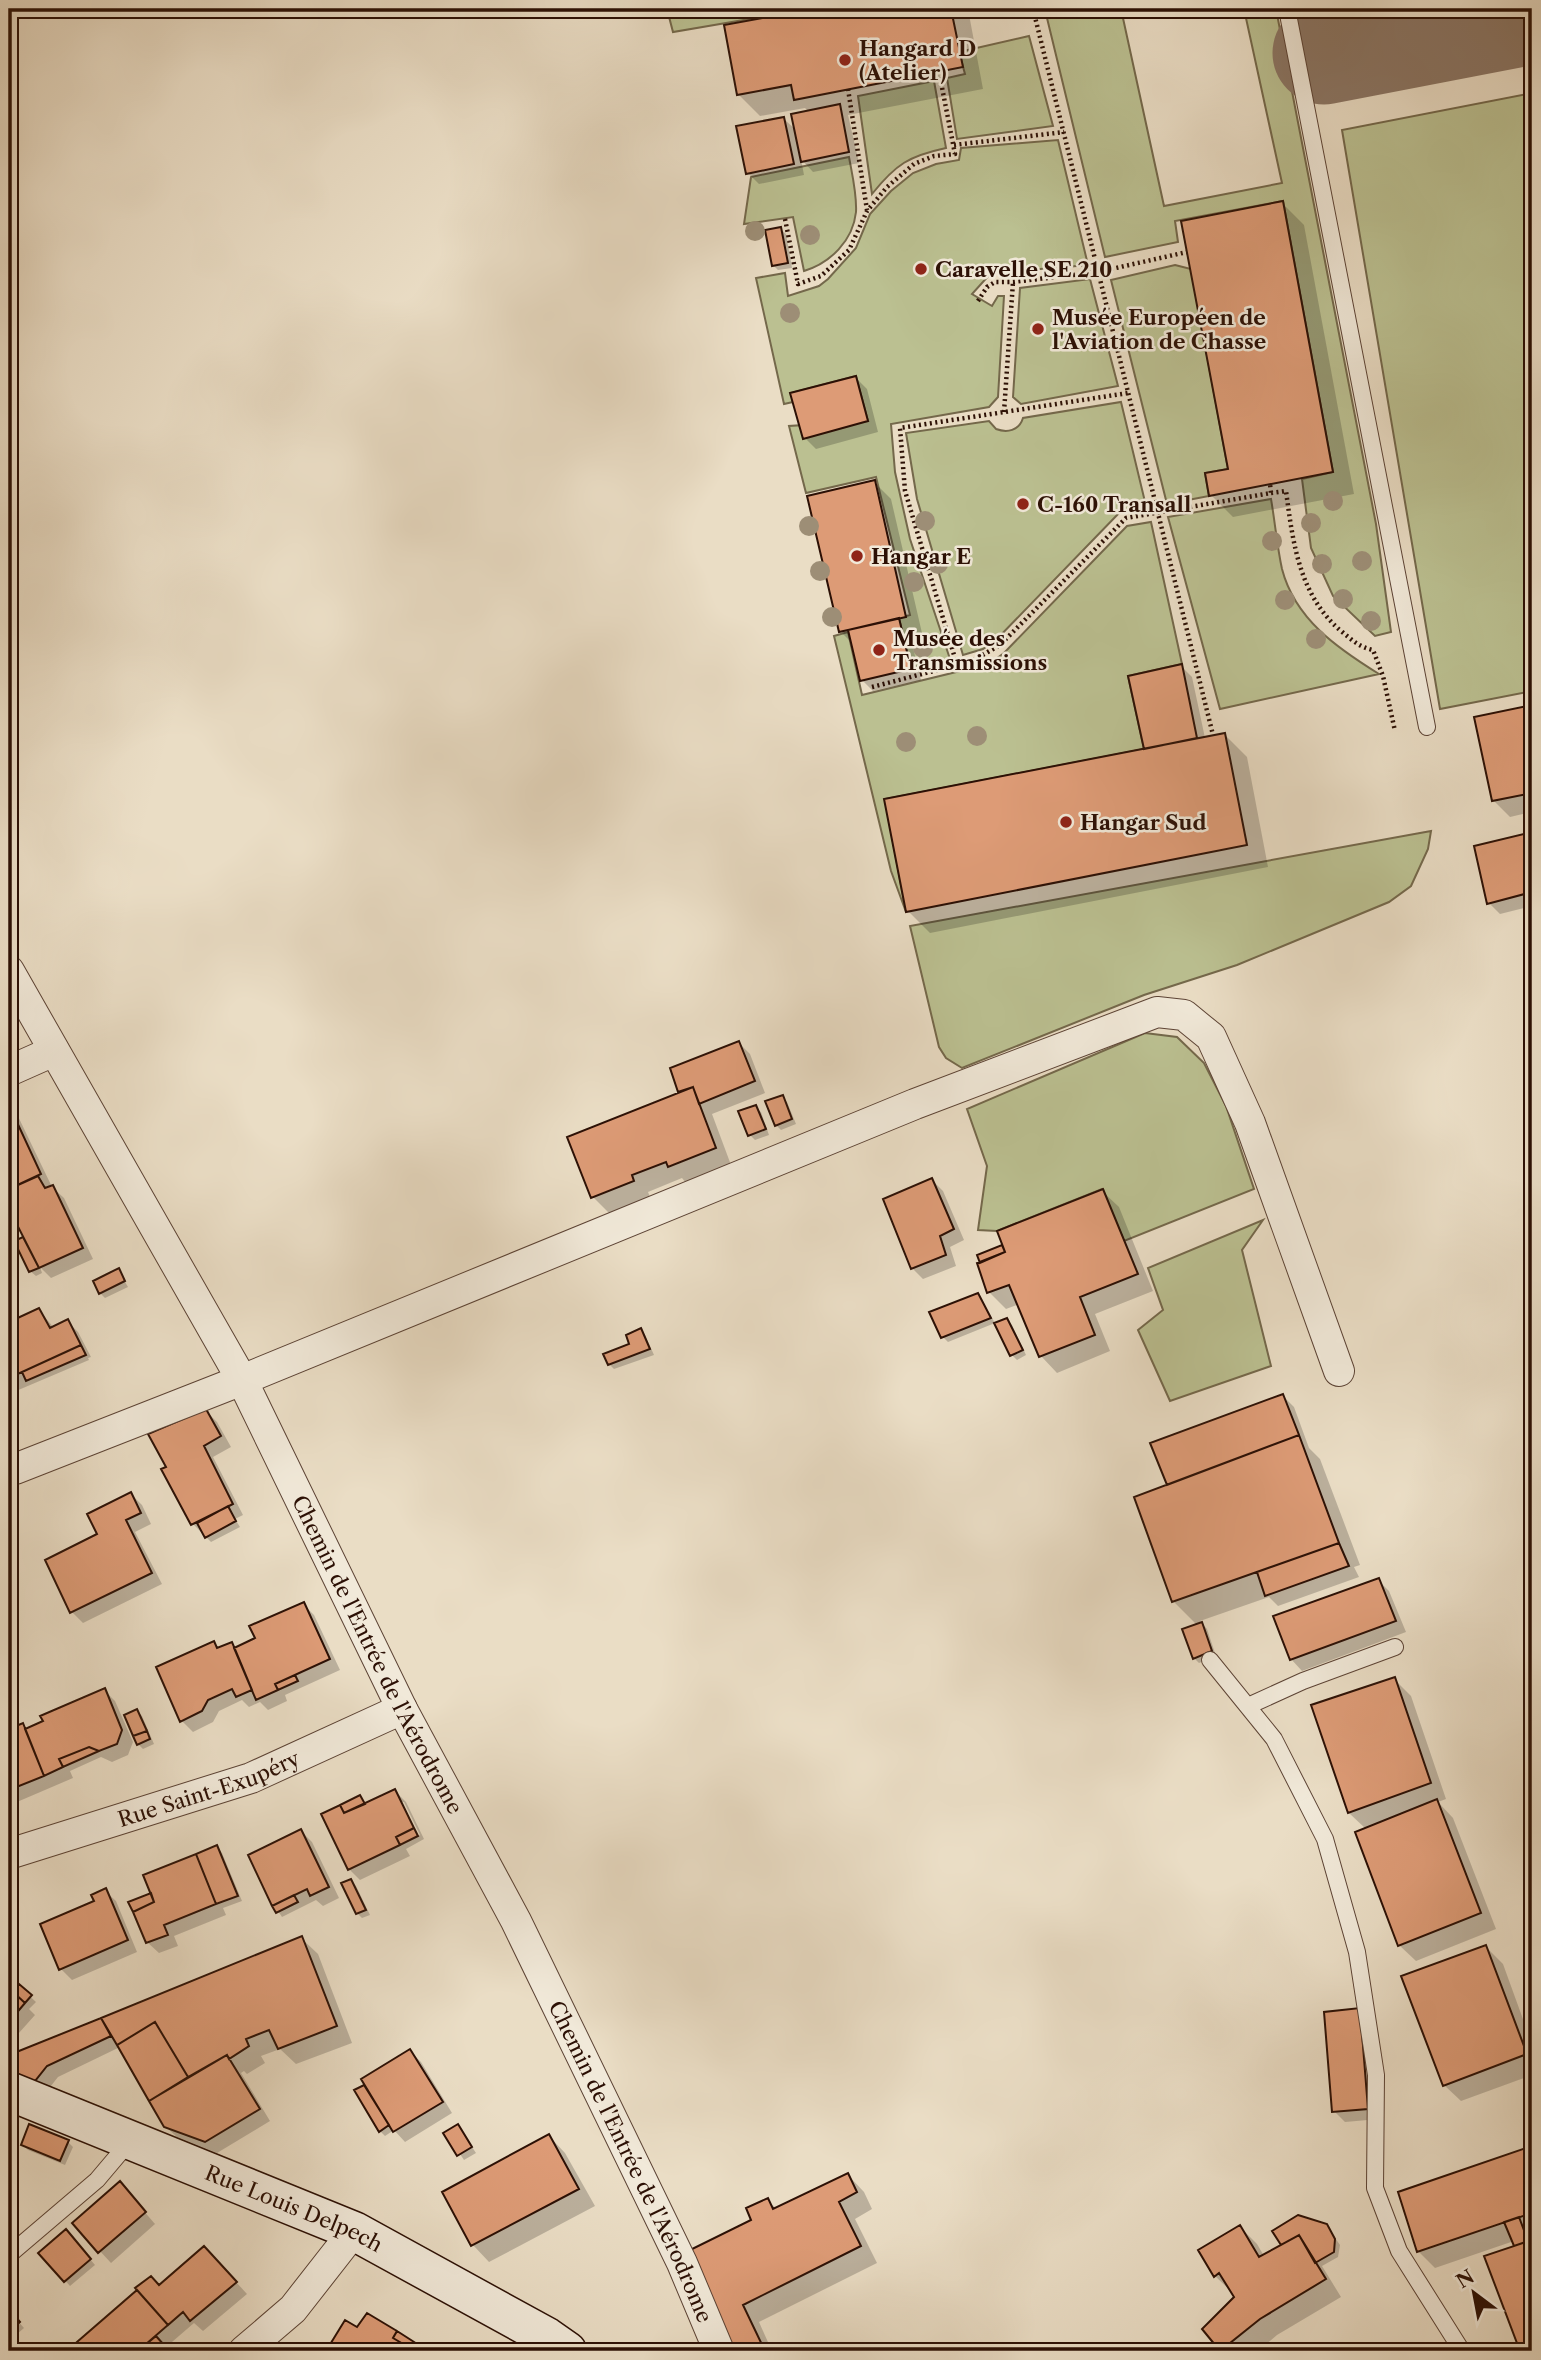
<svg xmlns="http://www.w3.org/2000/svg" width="1541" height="2360" font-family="'Libre Caslon Text',serif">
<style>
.green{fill:#bbc091;stroke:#74684b;stroke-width:2}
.shadow{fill:#0003;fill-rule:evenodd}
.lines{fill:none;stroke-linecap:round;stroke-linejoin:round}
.taxiway{stroke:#8b7665;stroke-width:103}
.building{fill:#dd9b76;stroke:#2c1005;stroke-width:2}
.lane-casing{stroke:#5c4335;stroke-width:18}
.street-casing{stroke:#5c4335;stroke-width:32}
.secondary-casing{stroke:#2c1005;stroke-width:41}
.path{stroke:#2c1005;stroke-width:4.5;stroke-dasharray:2 3.5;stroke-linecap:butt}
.lane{stroke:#f1e9d9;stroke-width:16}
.street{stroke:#f1e9d9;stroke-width:30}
.secondary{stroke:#f1e9d9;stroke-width:38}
.tree{fill:#9d8e76}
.poi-dot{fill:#8f2418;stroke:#f1e9d9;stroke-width:2.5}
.labels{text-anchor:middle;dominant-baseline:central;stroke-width:5;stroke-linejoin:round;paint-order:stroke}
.poi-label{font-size:21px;font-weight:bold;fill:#2c1005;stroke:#f1e9d9;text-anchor:start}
.street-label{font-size:21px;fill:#2c1005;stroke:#f1e9d9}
</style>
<rect width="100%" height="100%" fill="#eaddc5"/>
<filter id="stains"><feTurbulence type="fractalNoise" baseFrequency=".00286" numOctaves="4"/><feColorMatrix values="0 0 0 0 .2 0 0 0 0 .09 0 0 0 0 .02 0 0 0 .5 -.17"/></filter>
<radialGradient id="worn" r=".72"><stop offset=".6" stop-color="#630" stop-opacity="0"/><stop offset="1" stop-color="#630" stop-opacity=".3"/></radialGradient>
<path class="green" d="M667,9H809L673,32Z
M1092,9H1121L1164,206L1282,183L1244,9H1276L1376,524L1391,632L1375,636L1333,596L1311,548L1302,479L1333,472L1283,201L1175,221L1178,242L1105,257L1047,18Z
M1029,36L1053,126L957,139L947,78L965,74L959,52Z
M934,81L946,148C909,156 896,164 872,194L858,96Z
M1532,93V691L1440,709L1342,130Z
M1058,140L1088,265L991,273L972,294L992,306L998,296H1004L998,397L989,407L891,424L895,472L910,539L950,659L911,669L899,618L910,615L876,477L806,493L789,426L868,421L856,376L791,393L793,402L784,404L756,278L785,273L788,296L819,286L828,279L856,248L870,214L891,191L913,173L936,164L959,160L961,148Z
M849,157C852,174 857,194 856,212C853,241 830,263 804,271L793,217L744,224L751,177Z
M1175,265L1191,269L1228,469L1205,473L1209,496L1167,504L1111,280Z
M1090,279L1118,386L1021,404L1013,397L1020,288Z
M1121,402L1146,506L1121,511L996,640L983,649L963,655L917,499L906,433L989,421L996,429C1007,433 1019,431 1023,418Z
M1271,499C1275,522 1277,546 1282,569C1295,619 1337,648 1379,674L1220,709L1168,517Z
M1151,522L1182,664L1128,676L1144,749L885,799L906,912L891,871L834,636L848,632L862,695L989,664L1004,653L1127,526Z
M1431,831L1428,849L1411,886L1389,902L1237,965L1144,995L962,1068L946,1058L939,1047L910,926Z
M1145,1033L1177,1037L1204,1063L1226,1106L1254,1189L1124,1241L1102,1189L997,1231L978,1230L987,1166L967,1109Z
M1263,1220L1242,1250L1271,1366L1170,1401L1138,1330L1163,1310L1148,1268Z"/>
<path class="shadow" d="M820,9H968L983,89L848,115L859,163L813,172L801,159L804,175L759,184L748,173L784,119L797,131L809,112L805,108L760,116L738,94L726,27Z
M1282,203L1304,225L1354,494L1233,517L1211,495L1230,470Z
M780,229L786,234L792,268L778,270L773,265Z
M856,378L867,389L878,432L816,449L805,438Z
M874,482L891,499L922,633L910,636L921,680L873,691L862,680L853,644L840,631Z
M1181,666L1192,677L1205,738L1225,735L1247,757L1268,867L930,933L908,911L1146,750Z
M1532,706V812L1510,817L1493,800L1477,718Z
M1532,834V906L1500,914L1489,903L1476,847Z
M739,1043L750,1054L765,1093L712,1114L731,1165L686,1183L682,1178L648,1192L650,1197L609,1213L593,1197L681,1093L679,1091Z
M782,1097L787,1102L796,1124L781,1130L776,1125Z
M9,1102L14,1108L52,1187L64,1198L93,1259L51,1278L40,1267L42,1273L36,1276L30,1271L16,1242L25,1238L9,1206Z
M755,1107L761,1112L769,1135L755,1140L750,1135Z
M932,1180L943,1191L964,1240L950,1247L956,1266L923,1279L912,1268Z
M1102,1191L1119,1207L1153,1291L1095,1314L1110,1351L1057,1373L1041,1356L1019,1304L1006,1309L989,1292L979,1256L1005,1246Z
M118,1270L128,1287L105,1298L100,1293Z
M978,1295L995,1323L948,1342L943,1337L932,1313Z
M39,1310L54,1328L67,1321L78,1332L91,1357L88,1358L89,1360L9,1394V1324Z
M1007,1320L1012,1325L1026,1355L1017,1360L1012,1355Z
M640,1330L645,1335L654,1355L614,1369L609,1364L631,1345Z
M1283,1396L1294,1407L1309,1448L1320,1459L1360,1565L1354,1567L1359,1577L1278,1606L1269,1597L1200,1621L1207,1629L1216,1656L1199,1663L1194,1658L1197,1625L1173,1601L1169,1486Z
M206,1411L217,1422L231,1447L213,1457L243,1515L235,1519L240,1527L211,1542L193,1524L164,1469L168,1468Z
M131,1494L142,1505L151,1524L135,1532L162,1584L83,1623L72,1612L99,1535Z
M1378,1580L1389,1591L1406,1632L1302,1671L1291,1659Z
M303,1604L314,1615L340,1670L285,1695L287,1701L268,1710L260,1702L249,1707L242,1700L219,1711L213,1722L193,1732L182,1721L213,1643L219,1649L231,1644L236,1649L258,1639Z
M1394,1679L1411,1696L1446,1799L1438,1802L1453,1818L1496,1929L1416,1961L1399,1945L1366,1829L1349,1813Z
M104,1690L115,1701L133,1742L128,1755L112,1762L101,1757L70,1771L73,1778L17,1802L9,1793V1731L22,1725L27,1730Z
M137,1711L142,1716L154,1744L143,1749L138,1744Z
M395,1791L406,1802L424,1839L406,1849L410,1856L360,1880L349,1869L360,1797L367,1805ZM400,1802H404L420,1835L416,1836Z
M301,1831L312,1842L339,1898L323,1906L316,1900L282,1917L274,1905Z
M216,1847L222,1853L242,1901L223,1908L226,1915L174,1936L178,1946L159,1953L147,1942L153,1894Z
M351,1881L356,1886L370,1915L362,1918L357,1913Z
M105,1891L116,1901L137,1952L72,1980L61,1969L96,1902Z
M301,1938L318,1954L352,2043L296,2064L280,2049L261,2056L265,2063L247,2074L244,2071L241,2073L270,2121L217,2153L177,2137L165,2126L120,2047L58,2077L47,2091L9,2075V2057Z
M1486,1947L1503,1964L1532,2044V2075L1461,2101L1444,2085Z
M9,1977L36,2002L29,2009L35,2015L10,2043Z
M1359,2010L1379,2119L1345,2122L1334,2111Z
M410,2051L421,2062L452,2113L405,2142L394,2130L385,2136L380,2131L364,2087L370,2093Z
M458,2126L476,2153L464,2160L446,2133Z
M30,2127L68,2142L73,2147L65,2165L28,2150L23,2145Z
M549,2136L565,2153L595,2206L489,2262L473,2245L445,2193Z
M1532,2147V2235L1528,2236L1530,2242L1532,2241V2351H1522L1487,2257L1517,2246L1514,2241L1435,2268L1418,2251L1400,2193Z
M848,2175L864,2192L872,2209L855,2219L877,2263L759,2322L772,2351H730L753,2221L767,2200L777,2209Z
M130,2195L155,2224L111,2263L74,2223Z
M1326,2225L1340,2245L1338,2257L1322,2266L1341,2297L1277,2335L1258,2351H1222L1205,2329L1237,2297L1215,2276L1240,2227L1257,2244L1264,2256Z
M71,2237L95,2265L70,2286L41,2253Z
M215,2259L247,2294L203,2331L194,2323L165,2348L167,2351H68L151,2278L160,2287Z
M9,2311L24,2328L9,2341Z
M367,2315L425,2351H328L345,2322L357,2329Z"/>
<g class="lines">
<path class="taxiway" d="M1324,53L1532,13"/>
</g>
<path class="building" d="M811,9H951L963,67L794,100L791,85L737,95L724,25Z
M840,104L849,152L801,162L791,114Z
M784,117L794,164L746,174L736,126Z
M1283,201L1333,472L1209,496L1205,473L1228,469L1181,221Z
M781,227L788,263L772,266L765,230Z
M856,376L868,421L803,439L790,393Z
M875,480L906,617L839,632L807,496Z
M899,618L911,669L860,681L848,630Z
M1182,664L1197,738L1144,749L1128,676Z
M1532,705V793L1492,801L1474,717Z
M1225,733L1247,845L906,912L884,799Z
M1532,832V892L1487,904L1474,846Z
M739,1041L755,1081L699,1104L693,1087L678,1092L670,1068Z
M693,1087L716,1148L668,1167L666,1162L632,1175L634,1181L591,1198L567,1137Z
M783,1095L792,1119L775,1126L765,1101Z
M9,1105L41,1174L9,1189Z
M756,1105L766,1129L748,1136L738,1111Z
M38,1176L45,1188L53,1185L83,1248L39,1268L9,1209V1189Z
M932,1178L954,1229L940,1236L946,1255L911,1269L883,1199Z
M1103,1189L1138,1274L1080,1297L1095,1335L1039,1357L1009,1285L987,1293L977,1263L1005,1252L997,1231Z
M23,1237L39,1268L29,1272L14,1241Z
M1002,1245L1005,1252L980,1263L977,1255Z
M119,1268L125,1281L99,1294L93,1281Z
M978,1293L991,1318L941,1338L929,1312Z
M39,1308L50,1328L68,1319L81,1345L9,1378V1322Z
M1007,1318L1023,1350L1010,1356L994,1323Z
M641,1328L650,1349L608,1365L603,1354L629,1344L626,1335Z
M81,1345L86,1355L26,1381L22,1372Z
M1283,1394L1299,1435L1167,1485L1150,1443Z
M206,1409L221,1436L204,1446L233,1504L191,1525L161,1469L166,1467L148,1434Z
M1299,1435L1339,1543L1172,1602L1134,1497Z
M131,1492L141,1513L126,1520L152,1573L70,1613L45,1560L97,1534L87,1514Z
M228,1506L236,1521L205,1538L197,1523Z
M1339,1543L1349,1566L1265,1596L1257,1572Z
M1379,1578L1396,1621L1290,1660L1273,1616Z
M304,1602L330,1659L275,1684L278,1690L256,1700L234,1648L255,1638L249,1626Z
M1202,1622L1212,1651L1193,1659L1182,1629Z
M214,1641L217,1648L232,1642L252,1690L236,1697L232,1689L208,1700L202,1711L180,1722L156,1667Z
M295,1675L298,1681L278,1690L275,1684Z
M1395,1677L1431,1783L1348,1813L1311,1705Z
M105,1688L122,1730L117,1744L99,1751L89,1747L59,1759L63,1767L44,1776L25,1729L43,1721L40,1716Z
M137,1709L147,1731L133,1736L124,1715Z
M23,1723L44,1776L9,1790V1729Z
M147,1731L150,1739L137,1745L133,1736Z
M89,1747L99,1751L63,1767L59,1759Z
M395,1789L414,1828L396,1837L400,1845L348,1870L321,1814L340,1805L344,1813Z
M360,1795L365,1804L344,1813L340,1805Z
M1437,1799L1481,1913L1398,1946L1355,1832Z
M414,1828L418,1836L400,1845L396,1837Z
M301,1829L329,1887L310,1896L307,1889L272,1906L248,1855Z
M217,1845L238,1896L216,1904L196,1854Z
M196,1854L216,1904L164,1925L168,1935L146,1943L133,1912L154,1902L143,1875Z
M351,1879L366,1910L356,1914L341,1883Z
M106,1888L128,1940L59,1970L40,1924L94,1901L91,1895Z
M151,1893L154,1902L133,1912L128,1902Z
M294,1895L298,1902L276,1913L272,1906Z
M302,1936L337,2026L278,2049L269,2030L246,2039L249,2046L229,2059L227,2055L188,2077L155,2022L117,2045L101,2018Z
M1486,1945L1527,2054L1443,2086L1401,1976Z
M9,1975L19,1984L12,1991L25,2003L9,2022Z
M19,1984L32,1995L25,2003L12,1991Z
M1360,2008L1368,2109L1332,2112L1324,2012Z
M101,2018L111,2036L47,2066L35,2081L9,2072V2055Z
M155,2022L188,2077L149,2101L117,2045Z
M410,2049L443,2102L393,2132L361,2079Z
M227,2055L260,2109L205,2142L164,2127L149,2101Z
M364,2085L389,2125L379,2132L354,2090Z
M29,2124L69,2140L60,2161L21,2145Z
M458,2124L472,2147L457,2156L443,2133Z
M549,2134L579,2189L471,2246L442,2192Z
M1532,2146V2213L1417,2252L1398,2192Z
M848,2173L857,2192L839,2202L861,2246L743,2305L765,2351H729L686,2252L751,2220L746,2208L768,2198L773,2209Z
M120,2181L146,2212L98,2253L72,2223Z
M1298,2215L1327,2224L1335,2239L1334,2252L1315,2263L1299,2235L1281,2245L1272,2231Z
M1519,2217L1528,2241L1514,2246L1504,2222Z
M1240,2225L1259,2257L1299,2235L1326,2279L1260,2319L1220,2351L1202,2329L1234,2297L1219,2273L1214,2277L1198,2250Z
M66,2229L91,2259L64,2282L38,2253Z
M1532,2240V2351H1520L1484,2256Z
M204,2246L237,2282L190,2321L183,2312L168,2325L135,2288L151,2276L159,2285Z
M137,2290L168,2325L138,2351H73L70,2348Z
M9,2309L20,2322L9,2332Z
M367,2313L397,2331L393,2338L415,2351H326L345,2320L357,2327Z
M397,2331L425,2349L424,2351H415L393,2338Z
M156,2336L164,2345L157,2351H138Z"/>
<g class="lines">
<defs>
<path id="lane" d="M1287,9L1427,727
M1210,1660L1274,1739L1325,1839L1357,1952L1376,2075L1375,2188L1399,2251L1462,2351
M1248,1706L1303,1681L1395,1647
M9,2255L97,2180L130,2141"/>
<g id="street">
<path id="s1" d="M9,971L242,1380L402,1709L516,1921L682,2263L719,2351"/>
<path d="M9,1071L54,1051"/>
<path d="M15,1469L242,1380L915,1104L1157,1012L1184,1015L1211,1037L1250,1123L1339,1371"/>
<path id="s2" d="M9,1854L251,1778L402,1709"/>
<path d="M244,2351L293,2309L354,2231"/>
</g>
<g id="secondary">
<path id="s3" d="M9,2091L354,2231L547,2337L567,2351"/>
</g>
</defs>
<use href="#lane" class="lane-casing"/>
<use href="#street" class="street-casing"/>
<use href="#secondary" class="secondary-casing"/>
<path class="path" d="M1033,9L1213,735
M1033,12L1047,9
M848,89L867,210
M954,145L1064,132
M785,219L798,284L821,276L849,250L867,211L887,187L914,164L934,156L955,154L939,72
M978,301L987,287L995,282H1013L1098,272L1187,252
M1004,412L1013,282
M1271,493L1286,491C1293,543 1299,595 1341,631C1352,640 1359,647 1373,650L1383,676L1395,731
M957,665L905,491L900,428L1128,393
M872,687L972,661L1000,645L1126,518L1271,493L1270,484"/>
<use href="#lane" class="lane"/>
<use href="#street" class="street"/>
<use href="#secondary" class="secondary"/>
</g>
<g class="tree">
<circle cx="755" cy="231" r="10"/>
<circle cx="810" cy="235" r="10"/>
<circle cx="790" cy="313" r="10"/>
<circle cx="1333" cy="501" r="10"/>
<circle cx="925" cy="521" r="10"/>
<circle cx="1311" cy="523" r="10"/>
<circle cx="809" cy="526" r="10"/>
<circle cx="1272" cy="541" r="10"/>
<circle cx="1362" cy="561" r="10"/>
<circle cx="938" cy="564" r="10"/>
<circle cx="1322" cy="564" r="10"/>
<circle cx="820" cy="571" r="10"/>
<circle cx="914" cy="582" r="10"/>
<circle cx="1343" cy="599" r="10"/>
<circle cx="1285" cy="600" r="10"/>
<circle cx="832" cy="617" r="10"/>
<circle cx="1371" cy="621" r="10"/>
<circle cx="1316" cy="639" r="10"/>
<circle cx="923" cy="648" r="10"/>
<circle cx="977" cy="736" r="10"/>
<circle cx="906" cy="742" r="10"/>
</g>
<g class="poi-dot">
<circle cx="845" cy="60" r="7"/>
<circle cx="921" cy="269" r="7"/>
<circle cx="1038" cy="329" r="7"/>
<circle cx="1023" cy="504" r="7"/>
<circle cx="857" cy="556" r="7"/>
<circle cx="879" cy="650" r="7"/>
<circle cx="1066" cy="822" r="7"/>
</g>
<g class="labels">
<g class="poi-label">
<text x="859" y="48">Hangard D<tspan x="859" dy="24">(Atelier)</tspan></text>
<text x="935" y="269">Caravelle SE 210</text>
<text x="1052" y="317">Musée Européen de<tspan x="1052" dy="24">l'Aviation de Chasse</tspan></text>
<text x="1037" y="504">C-160 Transall</text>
<text x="871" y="556">Hangar E</text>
<text x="893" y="638">Musée des<tspan x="893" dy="24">Transmissions</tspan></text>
<text x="1080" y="822">Hangar Sud</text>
</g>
<g class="street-label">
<text stroke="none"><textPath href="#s1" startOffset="777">Chemin de l'Entrée de l'Aérodrome</textPath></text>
<text stroke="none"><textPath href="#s2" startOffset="210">Rue Saint-Exupéry</textPath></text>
<text stroke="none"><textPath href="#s1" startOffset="1344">Chemin de l'Entrée de l'Aérodrome</textPath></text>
<text stroke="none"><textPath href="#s3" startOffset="308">Rue Louis Delpech</textPath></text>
</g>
</g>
<rect width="1541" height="2360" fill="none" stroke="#eaddc5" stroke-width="35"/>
<rect x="10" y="10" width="1520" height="2339" fill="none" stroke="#2c1005" stroke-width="3.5"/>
<rect x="18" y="18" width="1506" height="2325" fill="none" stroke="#2c1005" stroke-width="2"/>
<g transform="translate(1474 2293) rotate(328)" stroke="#f1e9d9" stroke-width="5" paint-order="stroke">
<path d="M0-5L12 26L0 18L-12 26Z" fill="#2c1005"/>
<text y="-10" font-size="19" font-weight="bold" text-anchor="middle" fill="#2c1005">N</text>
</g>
<rect width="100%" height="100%" filter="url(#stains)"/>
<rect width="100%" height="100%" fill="url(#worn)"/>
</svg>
